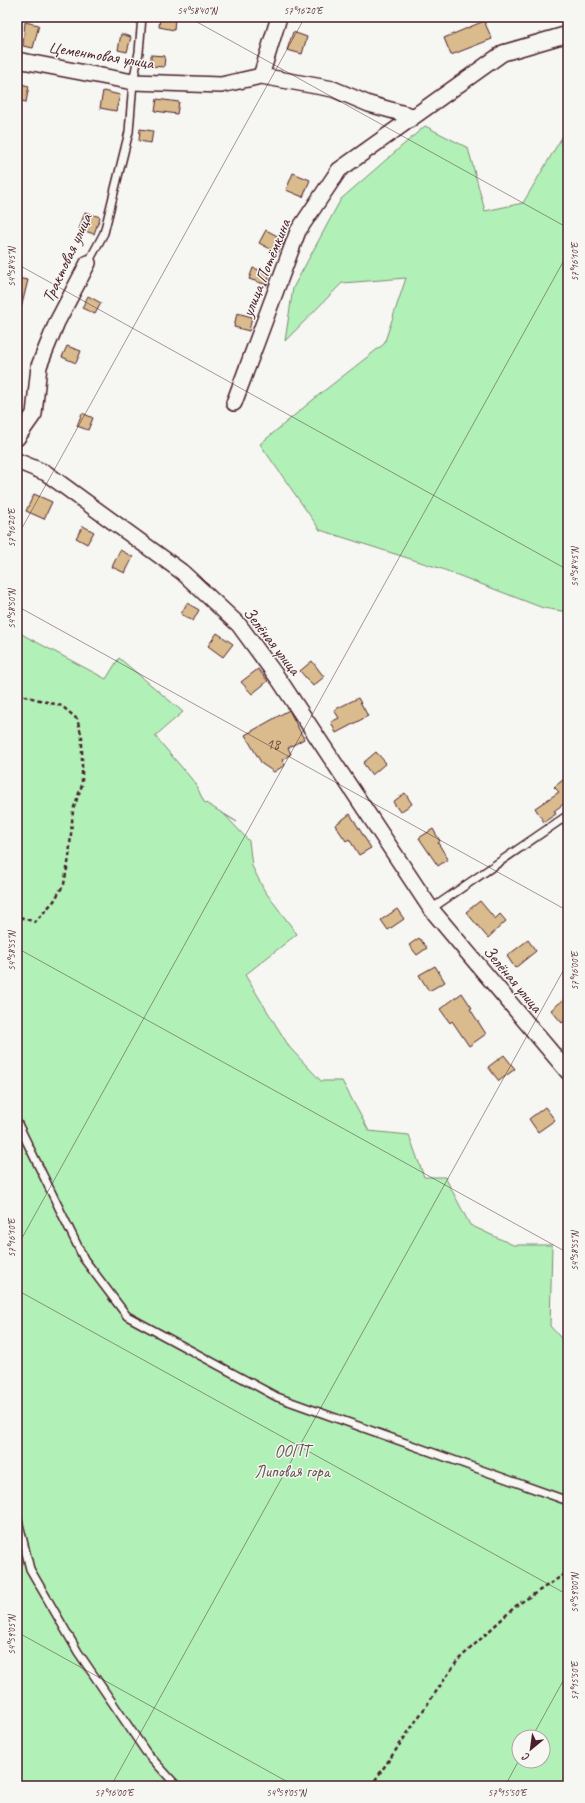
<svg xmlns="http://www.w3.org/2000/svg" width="585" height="1803" font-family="Caveat,sans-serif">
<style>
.green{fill:#b1f1b8;stroke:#7e8872;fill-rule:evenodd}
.building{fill:#d9bb8d;stroke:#4a1f2b}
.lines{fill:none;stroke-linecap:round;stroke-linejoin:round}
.lane-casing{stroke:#4a1f2b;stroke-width:10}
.street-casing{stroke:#4a1f2b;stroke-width:18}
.path{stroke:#4a1f2b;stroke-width:2.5;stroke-dasharray:4 3;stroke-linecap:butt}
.lane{stroke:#f6f6f2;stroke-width:7}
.street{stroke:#f6f6f2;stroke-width:15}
.ticks{fill:none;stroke:#4a1f2b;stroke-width:1;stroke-opacity:0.45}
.labels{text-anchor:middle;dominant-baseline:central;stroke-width:3;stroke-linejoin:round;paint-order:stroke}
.number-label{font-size:15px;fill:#6e4644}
.street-label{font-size:17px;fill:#4a1f2b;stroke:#f6f6f2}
.park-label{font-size:17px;fill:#64544e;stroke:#f6f6f2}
.neatline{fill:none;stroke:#4a1f2b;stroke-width:1.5}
.ticks-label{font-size:10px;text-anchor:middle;fill:#4a1f2b}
</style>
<rect width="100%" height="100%" fill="#f6f6f2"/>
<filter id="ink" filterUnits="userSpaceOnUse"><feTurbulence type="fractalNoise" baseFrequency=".025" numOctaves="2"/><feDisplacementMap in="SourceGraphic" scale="8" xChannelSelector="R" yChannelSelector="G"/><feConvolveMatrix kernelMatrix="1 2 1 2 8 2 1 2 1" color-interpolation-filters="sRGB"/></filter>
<g filter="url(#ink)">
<path class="green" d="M425,126L468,148L485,211L523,203L568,127V612L543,608L442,569L320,530L260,444L320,394L384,344L406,278L342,283L285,341L293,288L341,199Z
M17,630L25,636L106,679L119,658L183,712L155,736L195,783L204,802L237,822L224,814L249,841L252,866L264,890L297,934L245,975L290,1048L321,1081H342L369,1131L409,1135L424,1177H445L470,1225L513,1245H552L550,1326L568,1346V1786H17ZM519,1737H543V1761H519Z"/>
<path class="building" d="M160,17L175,18L174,30L159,27Z
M484,21L492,39L451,55L444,38Z
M25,22L39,25L33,48L23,46Z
M293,32L307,37L302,54L287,50Z
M121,34L131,37L127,52L118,50Z
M151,55L165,56L164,67L151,66Z
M17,83L29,86L26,102L17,100Z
M103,91L120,95L116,111L100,108Z
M157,99L179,102L177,114L155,111Z
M140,129L153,131L151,143L139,141Z
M293,173L310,180L303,197L286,190Z
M85,212L100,217L94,234L79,229Z
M266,230L285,240L278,253L259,243Z
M253,268L270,273L267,285L249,279Z
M17,278L28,280L21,308H17Z
M88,296L101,303L95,314L82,308Z
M237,313L252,317L249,331L234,327Z
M67,346L81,351L76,363L62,357Z
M82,413L93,418L88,430L77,426Z
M34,494L52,502L44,519L26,511Z
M83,526L94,532L87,544L76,538Z
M120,550L133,557L125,573L112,567Z
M187,603L199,610L193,621L181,614Z
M217,633L233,644L223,657L208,646Z
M312,661L324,677L313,686L300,671Z
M258,669L268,681L252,694L241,682Z
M358,698L368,716L336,733L331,722L339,718L334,710Z
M289,710L304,739L288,748L291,754L282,760L285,765L274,772L262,764L245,735Z
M376,752L386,763L372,775L363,763Z
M568,776V804L566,802L554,811L556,814L544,822L535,808L559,792L554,787Z
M405,793L412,804L400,812L393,802Z
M350,814L371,848L359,855L349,839L346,841L335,825Z
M433,829L440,841L438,843L448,859L438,866L419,838Z
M480,901L495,919L500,914L506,921L488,938L466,912Z
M397,909L404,919L388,930L381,920Z
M419,938L427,948L417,955L409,945Z
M528,940L536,951L515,968L507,956Z
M435,966L445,982L429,991L419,975Z
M462,993L472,1008L470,1009L486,1034L469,1046L452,1021L450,1023L440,1009Z
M568,996V1018L562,1023L551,1010Z
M504,1055L515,1069L499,1081L488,1067Z
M545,1107L555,1120L538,1132L529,1119Z"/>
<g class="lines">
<defs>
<path id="lane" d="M88,263L104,233L129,132L133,82L139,52L142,17
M431,909L568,815
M17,1122L84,1259L127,1316L277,1397L568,1501
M17,1516L30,1569L78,1652L146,1752L177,1786"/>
<path id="street" d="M17,60L133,82L221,85L261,76L333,89L369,104L412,116
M261,76L279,17
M234,403L298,231L339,170L503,53L568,34
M17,438L34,414L39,366L57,322L88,263
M17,461L46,473L182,572L239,625L280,681L431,909L568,1072"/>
</defs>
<use href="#lane" class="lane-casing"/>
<use href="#street" class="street-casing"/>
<path class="path" d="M17,694L62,706L77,719L82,737V785L73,810L69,858L64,884L54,901L35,922L17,916
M371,1786L458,1660L517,1605L568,1572"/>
<use href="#lane" class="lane"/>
<use href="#street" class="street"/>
</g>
</g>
<path class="ticks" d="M188,17L568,228M17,264L568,570M17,537L305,17M17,606L568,911M17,948L568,1253M17,1247L568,253M17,1290L568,1595M17,1632L295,1786M532,1737L568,1672M111,1786L568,962M505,1786L519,1760"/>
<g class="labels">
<g class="number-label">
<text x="273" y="744">18</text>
</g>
<g class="street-label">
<text transform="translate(101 55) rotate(9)">Цементовая улица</text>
<text transform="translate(67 258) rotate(-65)">Трактовая улица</text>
<text transform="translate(266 268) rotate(-68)">улица Потёмкина</text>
<text transform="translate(272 641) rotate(52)">Зелёная улица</text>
<text transform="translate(513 979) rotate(50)">Зелёная улица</text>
</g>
<g class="park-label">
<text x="292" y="1451">ООПТ<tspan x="292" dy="20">Липовая гора</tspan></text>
</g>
</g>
<rect width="585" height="1803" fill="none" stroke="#f6f6f2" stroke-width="44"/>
<g transform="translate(531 1749) rotate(209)"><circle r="19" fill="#f6f6f2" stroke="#b1a0a2"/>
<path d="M0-3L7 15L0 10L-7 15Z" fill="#4a1f2b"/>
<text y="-6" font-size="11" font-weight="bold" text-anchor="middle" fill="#4a1f2b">С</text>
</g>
<rect x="22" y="22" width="541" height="1759" class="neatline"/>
<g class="ticks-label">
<text x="197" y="14">54°58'40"N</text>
<text x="303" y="14">57°16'20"E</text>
<text transform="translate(574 262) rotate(-90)" y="4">57°16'10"E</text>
<text transform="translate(11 267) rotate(-90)" y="4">54°58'45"N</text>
<text transform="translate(11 528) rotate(-90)" y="4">57°16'20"E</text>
<text transform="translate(574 567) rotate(-90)" y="4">54°58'45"N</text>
<text transform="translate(11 609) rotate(-90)" y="4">54°58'50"N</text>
<text transform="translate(11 951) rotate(-90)" y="4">54°58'55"N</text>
<text transform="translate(574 971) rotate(-90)" y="4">57°16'00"E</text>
<text transform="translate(11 1238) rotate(-90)" y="4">57°16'10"E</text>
<text transform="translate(574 1251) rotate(-90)" y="4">54°58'55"N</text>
<text transform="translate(574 1593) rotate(-90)" y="4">54°59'00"N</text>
<text transform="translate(11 1635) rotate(-90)" y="4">54°59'05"N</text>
<text transform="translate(574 1681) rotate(-90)" y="4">57°15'50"E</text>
<text x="114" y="1796">57°16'00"E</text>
<text x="286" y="1796">54°59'05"N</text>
<text x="507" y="1796">57°15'50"E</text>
</g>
</svg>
